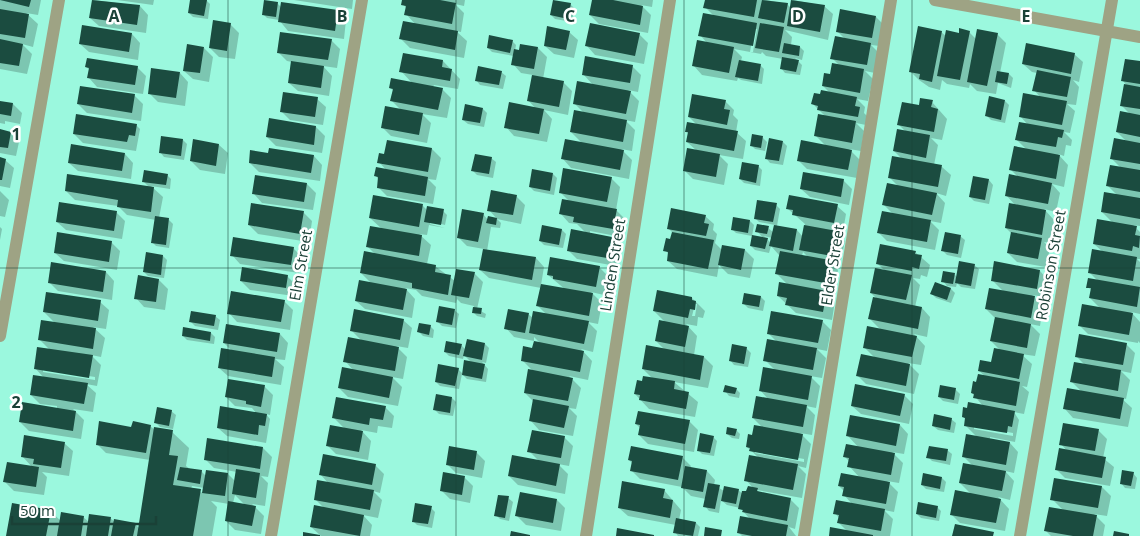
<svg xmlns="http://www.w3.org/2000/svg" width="1140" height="536" font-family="'Open Sans',sans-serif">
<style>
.shadow{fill:#0003;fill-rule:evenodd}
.building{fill:#1b4c40}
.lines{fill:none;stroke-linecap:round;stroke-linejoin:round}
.street{stroke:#9ea384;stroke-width:12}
.grid{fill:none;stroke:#1a4137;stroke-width:1;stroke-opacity:0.55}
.labels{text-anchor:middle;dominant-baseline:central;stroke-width:5;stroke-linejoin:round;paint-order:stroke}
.street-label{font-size:15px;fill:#1a4137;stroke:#fff}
.grid-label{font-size:16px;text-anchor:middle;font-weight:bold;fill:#1a4137;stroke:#fff;stroke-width:5;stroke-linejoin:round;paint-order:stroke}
</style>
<rect width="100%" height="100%" fill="#9bf8de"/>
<path class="shadow" d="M0,0H41L38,15L26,13L38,24L33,47L22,44L32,54L27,74L0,69Z
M93,0L140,6L148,15L146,33L99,26L90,18Z
M117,0H154L153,5Z
M191,0H206L210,4L208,19L193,17L189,13Z
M294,0H353L352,9Z
M403,0H465L464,6L455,4L464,13L461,32L456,31L467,41L464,58L410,48L401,39L416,25L406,14L407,9L403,4Z
M593,0H653L652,7L641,5L651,15L648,33L599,24L590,15Z
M706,0H766L787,4L791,8L793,0L824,6L833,14L828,40L785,30L792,37L791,45L800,47L804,51L802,60L795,58L802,65L800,75L785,73L781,68L783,59L766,56L762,52L761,54L734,49L742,57L741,61L760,65L764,69L762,84L741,80L738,78L737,81L702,75L694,66L707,43L700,35L714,16L705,7ZM754,29H757L753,52H750Z
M277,3L281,7L338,12L346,20L344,39L288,31L279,20L267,18L263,14Z
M570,4L574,8L572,22L555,19L551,15Z
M876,17L885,26L880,46L871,45L879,53L875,73L865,71L873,79L868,101L857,99L865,107L864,113L868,117L866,125L856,123L864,131L861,151L849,149L860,160L857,178L807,169L798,160L826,146L816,136L826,117L813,104L831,94L823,86L839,65L832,58L845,39L837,31Z
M230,24L239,33L235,59L219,57L210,48Z
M569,32L578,40L574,58L554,54L545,46Z
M941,32L946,36L969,32L976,39L997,34L1006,43L1000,73L1009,74L1013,78L1011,88L998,83L996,94L977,91L970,84L969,88L947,84L942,80L940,90L929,87L919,80L910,71Z
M132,34L140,43L138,60L89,52L80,44Z
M639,34L648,43L644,64L595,55L587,46Z
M331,40L340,49L337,68L323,66L332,76L329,96L298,91L289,83L292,62L287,61L278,52Z
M512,41L516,45L515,51L520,52L521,45L538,48L547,57L543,79L563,82L572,91L568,115L544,110L552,119L547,142L514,136L506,127L536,109L528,100L533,75L521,73L513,64L514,56L492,52L488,48Z
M204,48L213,57L209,82L193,79L184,71Z
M404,54L443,61L460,79L458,89L434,85L433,87L442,89L451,98L447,118L422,114L431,123L427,143L391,136L382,127L401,110L392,101L394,91L390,88L412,83L401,71Z
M1074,54L1083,62L1079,82L1073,80L1079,87L1076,105L1067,104L1075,111L1070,133L1064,132L1072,140L1071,146L1066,145L1064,156L1058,154L1068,165L1064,187L1052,184L1060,193L1056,212L1044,209L1054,220L1050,243L1044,242L1050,248L1046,267L1017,262L1008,253L1012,234L1006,228L1016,206L1006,195L1019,178L1010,169L1027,150L1017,140L1028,125L1020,116L1041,98L1034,90L1037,73L1032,72L1023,64Z
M1140,62V226L1133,225L1140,232V259H1137L1140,262V314L1131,312L1140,322V343L1138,341V343L1088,334L1080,326L1101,309L1090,298L1092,291L1088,287L1098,281L1089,272L1103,252L1094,244L1113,223L1102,212L1117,195L1107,185L1121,168L1112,159L1127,142L1117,132L1131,115L1121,105L1128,87L1123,81Z
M632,66L641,75L638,92L628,90L639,101L635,122L625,120L635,130L632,151L621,149L632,160L629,179L571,168L563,159L582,143L571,132L584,113L574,103L594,86L583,74Z
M86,67H137L146,76L143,94L97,87L89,78L90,70Z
M501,72L506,76L503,89L480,85L476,80Z
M180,73L188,82L185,106L158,102L149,93Z
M134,95L143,104L141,121L87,113L78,104Z
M317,99L326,107L323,125L290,120L281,111Z
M725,101L734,110L733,115L738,120L736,132L746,141L743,159L719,155L728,164L724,185L693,179L684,170L697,151L687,142L689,134L686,132L697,125L689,117Z
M1005,101L1009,105L1005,123L991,120L987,116Z
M0,102L13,104L22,113L20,124L5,121V124L0,123Z
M932,102L947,119L942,140L931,138L938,145L934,165L942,167L951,175L946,196L936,193L945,203L941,223L930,221L939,230L935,250L887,241L878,232L893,214L884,205L899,187L890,178L902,159L894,151L906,132L898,124L920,106Z
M483,109L487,113L484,127L468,124L463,120Z
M136,125L140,129L136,151L83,143L74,134Z
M316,127L325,136L322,153L276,146L267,137Z
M0,131L10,133L19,142L16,156L0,153Z
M762,137L767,142L765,151L755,149L751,145Z
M183,140L187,144L184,160L164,157L160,152Z
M783,142L787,146L783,165L770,163L766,158Z
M219,145L228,153L225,174L200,170L191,161Z
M432,149L441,158L436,180L428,179L436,187L433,204L387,196L378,187L379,180L376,176L387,171L379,162L385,156Z
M125,154L133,163L131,179L78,171L69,163Z
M269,154L314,156L322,165L320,181L259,172L250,163Z
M491,158L496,162L493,178L477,175L473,171Z
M0,159L5,160L14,168L10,188L0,186Z
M758,166L762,170L760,186L744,183L740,179Z
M553,174L557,178L554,195L534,191L530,187Z
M167,175L171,179L170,189L151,186L163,197L159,218L169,220L173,224L169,248L156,246L152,242L156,220L127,215L118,206L75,200L66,191L150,188L143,181Z
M611,178L620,187L616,210L625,219L621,237L590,231V234L611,238L620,246L616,266L577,259L568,250L586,233L577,224L569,223L561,214L570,202L560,192Z
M974,178L989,180L993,185L989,204L974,201L970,197Z
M843,180L852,189L849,205L810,197L801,189Z
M307,184L316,193L313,210L262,203L254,194Z
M0,191L9,200L5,217L0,216Z
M516,196L525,205L521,224L497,219L501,223L500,228L491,227L487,251L536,258L544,267L541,285L566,290L548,275L599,267L608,276L604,295L591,292L602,303L598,324L588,322L597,331L593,352L581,349L592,361L588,380L569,376L581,388L576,409L569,408L577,416L573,436L539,430L531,421L534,402L525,393L534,372L522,360L541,344L534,337V341L514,337L506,328L528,314L533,318L547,315L538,306L541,288L489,278L480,270L484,249L467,246L458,237L483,214L488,220L489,217L497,219L489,210Z
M374,197L423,206L428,211H443L447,215L445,225L430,221V224L445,228L429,225L427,235L419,234L431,245L427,264L435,266L455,281L474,273L483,282L477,309L486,314L485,318L477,316L473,312L474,306L461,303L457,299L456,303L422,296L416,290L405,288L415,299L412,318L365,309L356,301L372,284L361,273L376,255L367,246L382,229L370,218Z
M776,205L780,209L777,226L797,230L803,237L805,224L788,209L837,206L846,214L843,231L833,229L845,241L840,264L831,263L838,270L834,292L824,290L835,301L832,320L796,313L778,296L788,285L777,274L779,255L771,246L769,253L755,250L751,246L764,239L757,231L768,228L773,232L775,225L759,222L755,218ZM764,236L772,238L771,243ZM803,252L808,257L802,256Z
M116,212L125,221L122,239L66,230L57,222Z
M303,212L312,221L309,242L258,234L249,225Z
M705,216L714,224L713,230L717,234L715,243L722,250L723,246L745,250L754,259L750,278L728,274L719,265L717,277L677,269L668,261L669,254L665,250L671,241L673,233L668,228Z
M734,218L750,221L754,225L752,236L736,233L732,229Z
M0,227L2,229L0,240Z
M543,227L562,230L566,234L563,248L544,245L540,241Z
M960,236L965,240L961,258L947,255L943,251Z
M111,242L120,251L117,270L64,261L55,253Z
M293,248L302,257L299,273L240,264L232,255Z
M915,252L930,265L927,277L921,275L920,279L913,278L920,285L915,307L922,308L930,317L927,337L914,334L925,346L921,365L908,363L919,374L914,394L866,384L858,376L875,358L864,347L881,330L870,319L878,300L871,293L885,271L878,264Z
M163,256L167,260L164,278L148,276L144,272Z
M974,265L979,269L975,289L961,287L957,283L956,287L947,286L943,281L954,274L958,278Z
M1040,271L1048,280L1045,297L1032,295L1043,306L1040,326L1030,324L1040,334L1035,356L1021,354L1032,364L1027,387L1022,386L1029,392L1024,414L1014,412L1019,420L1015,442L990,437V439L1010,443L1018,452L1014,473L1005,471L1014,481L1010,500L998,497L1009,509L1005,531L960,523L951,514L972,495L960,483L973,466L963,456L977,437L965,425L966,420L963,416L983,406L972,393L977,383L986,377L979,371L992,363L1001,351L991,341L995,318L986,309L1004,292L992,280ZM974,426L1013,433V436L974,429Z
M106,272L114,281L112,300L58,291L49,282Z
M287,276L296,285L294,296L250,290L241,281Z
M139,277L159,280L168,289L165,310L144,307L136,298Z
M935,283L951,289L955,293L951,303L936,298L932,294Z
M761,297L765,301L763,311L748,308L744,304Z
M692,298L705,311L703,318L698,317L697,326L686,324L697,336L694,355L704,357L713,366L708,388L674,382L698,402L695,417L649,409L635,394L643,383L653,379L643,369L665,350L656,341L666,323L654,311ZM695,304H697L695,316H692Z
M284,301L293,310L290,330L237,322L229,313Z
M100,302L109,310L106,329L93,327L105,338L101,357L91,355L101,365L97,386L86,384L96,393L93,412L73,409L84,420L81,439L29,431L20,422L57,409V406L40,404L31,395L44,378L35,368L50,350L39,339L55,323L44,312ZM43,369L95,377V380L43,372Z
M454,310L459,314L456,328L442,326L438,322Z
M215,316L220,320L218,330L195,326L191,322Z
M403,320L412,328L408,348L396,346L407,357L403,379L392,377L402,387L398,406L348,397L339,388L354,371L345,361L362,341L351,330Z
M822,321L831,330L827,351L817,349L826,358L822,378L810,376L820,386L816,408L806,406L815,415L812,435L800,433L811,444L806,468L798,466L806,474L802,498L757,490L761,494L790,499L799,508L795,529L789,527L796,536H742L738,532L750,519L740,508L727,505L721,500L719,513L709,511L705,506L706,499L691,496L682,487L640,479L632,471L633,464L629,460L682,457L691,466L690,468L707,471L715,480L714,485L724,491L738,490L743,494L754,489L746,480L759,458L747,447L753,436L763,428L753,418L769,400L760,390L775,370L765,360L777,342L768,333ZM755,450L804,459V462L755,453Z
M430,326L434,330L433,338L423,336L419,332Z
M211,333L215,337L214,344L187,340L183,336Z
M280,334L288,343L285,360L275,359L284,367L281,385L228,376L219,368L233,352L224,343Z
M485,344L489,348L486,363L482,362L488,369L486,382L467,379L462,374L459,389L440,386L436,382L458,369L463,374L471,362L464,355L463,359L449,356L445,352L461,345L466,350Z
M1126,344L1135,353L1131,373L1121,371L1130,380L1126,399L1121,398L1132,408L1128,427L1073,418L1065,409L1082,392L1072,382L1085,365L1076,356Z
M746,348L751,353L748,367L734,365L730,360Z
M264,386L273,395L270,415L266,414L270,419L266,443L227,436L218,428L256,413L252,408L235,406L226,397Z
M736,389L740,393L739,398L729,396L725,391Z
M955,389L960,394L958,404L943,401L939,397Z
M904,395L913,404L909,424L861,414L852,406Z
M452,398L456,402L453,416L439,414L435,410Z
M385,407L394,416L392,428L378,426L377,433L361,430L371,441L368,460L336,454L327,445L345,429L334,418Z
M171,411L176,415L173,429L160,427L156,423Z
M951,419L956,423L954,433L938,430L933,426Z
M689,421L698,430L694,452L648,444L639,435L640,428L636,424Z
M900,425L908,434L904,454L892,452L903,463L899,483L887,481L898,492L894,512L884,510L893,519L890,536H830L847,531L839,523V518L835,513L853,505L844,495V491L839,486L860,478L849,466L850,462L845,457L859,448L848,436Z
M150,426L155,430L172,432L189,448L186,466L190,469L201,471L206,476L228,474L236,482L237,472L214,468L205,459L263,448L272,457L268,477L261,476L268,483L265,506L252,504L264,516L261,534L235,530L226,521L229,504L211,501L217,507L212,536H7L50,511L61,521L83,517L89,522L110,518L115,522L135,524L139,528L150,460L106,453L97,444L132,428ZM192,486L204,488L203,493L191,489ZM235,495L245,505L233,503Z
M736,430L740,434L739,439L732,438L727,434Z
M1098,430L1107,439L1103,458L1114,467L1110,486L1065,478L1057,470L1067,451L1061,444Z
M564,437L573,446L569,466L558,464L568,474L565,494L518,485L509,476L539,461L529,451Z
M713,437L717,441L714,456L702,454L698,450Z
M64,443L73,451L69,476L42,472L47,477L44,495L14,491L5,482L33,468L22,456Z
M947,450L952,454L950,465L932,461L928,457Z
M476,452L485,461L482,478L456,473L447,464Z
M375,465L384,474L380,493L373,491L382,500L378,518L363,515L372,525L370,536H321L311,527L324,508L315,499L329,484L320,474Z
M1133,473L1137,478L1135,489L1125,488L1121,483Z
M465,478L473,486L470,503L450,499L441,490Z
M942,478L946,482L944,492L926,489L922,485Z
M1055,479L1102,487L1111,496L1107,516L1094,514L1105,525L1103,536H1051L1046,531L1063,510L1052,499Z
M664,490L681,510L679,520L696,523L700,527L698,536H678L675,532L676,525L628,516L619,508Z
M508,498L513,502L509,521L500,519L496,515Z
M557,500L565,508L561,531L526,525L517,516Z
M937,507L941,511L939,521L921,518L917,514Z
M431,508L435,512L432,528L417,525L413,521Z"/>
<path class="building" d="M0,0H31L29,7Z
M92,0L140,5L137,25L89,18Z
M190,0H207L204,16L188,13Z
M264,0L278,2L276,17L262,15Z
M402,0H440L456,3L452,24L404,15L406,6L401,5Z
M553,0L571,3L568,19L550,15Z
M592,0H613L643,6L640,25L589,15Z
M705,0H757L754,17L703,8Z
M762,0L788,3L784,23L758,18Z
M791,0L825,5L820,32L787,26Z
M281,2L338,10L335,31L278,22Z
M0,9L29,14L25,38L0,34Z
M840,9L876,16L872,38L836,32Z
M703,13L757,23L753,46L698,36Z
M213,20L231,23L227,51L209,48Z
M403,21L458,31L455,50L399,39Z
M590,23L640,33L635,56L585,46Z
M760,23L784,27L779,52L755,48Z
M82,25L132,33L129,52L79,44Z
M547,26L570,31L566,50L544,46Z
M918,26L942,31L932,82L919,79L920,74L909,72Z
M959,28L970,31L960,80L937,76L946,30L959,33Z
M977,29L998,33L987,86L967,82Z
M280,32L332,39L328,60L277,53Z
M489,35L513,40L510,53L487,48Z
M835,36L871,43L867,65L830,59Z
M0,39L23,44L19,66L0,63Z
M697,40L734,47L729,73L692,66Z
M784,43L800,46L799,56L782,53Z
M1026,43L1075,53L1071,74L1022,64Z
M187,44L204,47L200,73L183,71Z
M520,44L538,47L534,69L511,65L514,49L519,50Z
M403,53L443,60L442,67L452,69L450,81L399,72Z
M585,56L633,65L630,83L582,75Z
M782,57L799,60L796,72L780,69Z
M87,58L138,66L135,85L87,78L89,68L85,67Z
M1125,59L1140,61V84L1121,81Z
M739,60L761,64L758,81L735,77Z
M291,61L324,66L321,88L288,83Z
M832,63L864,69L860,93L822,86L824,73L830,74Z
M478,66L502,71L499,85L475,81Z
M151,68L180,72L176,98L148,94Z
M1037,70L1071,77L1067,97L1032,91Z
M997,71L1009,73L1007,84L995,82Z
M532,75L564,81L559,107L527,101Z
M391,78L443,88L438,110L390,101L393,89L389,88Z
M577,81L631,91L626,114L573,104Z
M1124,84L1140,87V109L1120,106Z
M80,86L135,94L132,113L77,104Z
M821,90L857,97L855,106L860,107L858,117L817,110L818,106L811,104L814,93L820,94Z
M283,92L318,97L315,117L280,112Z
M1023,93L1067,101L1062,125L1019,117Z
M692,94L726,100L724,109L730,110L727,125L688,117Z
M989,96L1005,100L1001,120L985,116Z
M920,98L933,100L931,107L938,109L934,132L897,125L902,102L919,105Z
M0,101L13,103L11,116L0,114Z
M509,102L544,109L539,134L504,128Z
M465,104L483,108L480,123L462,120Z
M385,106L423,113L419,135L381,128Z
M574,110L627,120L623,142L570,132Z
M1120,111L1140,115V137L1116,132Z
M76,114L137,124L135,136L129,135L127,142L73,134Z
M818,114L856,121L852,143L814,136Z
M269,118L316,126L314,145L266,137Z
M687,122L738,131L734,151L686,142L688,132H685Z
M1019,122L1064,130L1062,138L1058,137L1056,147L1015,140Z
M0,129L11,132L8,148L0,147Z
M897,129L930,135L926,158L893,151Z
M752,134L763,136L761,148L750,146Z
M161,136L183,139L181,156L159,153Z
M769,138L783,141L779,161L765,159Z
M1114,138L1140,143V164L1110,159Z
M193,139L219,144L216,166L190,161Z
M565,139L624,150L620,170L561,159Z
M387,140L432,148L428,172L377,163L379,153L384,154Z
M801,140L852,150L848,170L797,161Z
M71,144L125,153L122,171L68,163Z
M1014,146L1060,155L1056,179L1009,170Z
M269,148L314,155L311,173L249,163L250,150L268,153Z
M687,148L720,154L716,177L683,171Z
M475,154L492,157L489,174L471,171Z
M892,156L942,165L938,187L888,178Z
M0,157L6,159L2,180H0Z
M742,162L759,165L756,183L739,179Z
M1110,165L1140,170V192L1106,186Z
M376,167L428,177L425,196L377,188L378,177L374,176Z
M563,168L612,177L607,202L559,193Z
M532,169L553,173L550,191L529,187Z
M144,170L168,174L166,185L142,182Z
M803,172L844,179L841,197L800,189Z
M67,174L154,187L151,212L117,207L118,200L65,191Z
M1009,174L1052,183L1048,204L1005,196Z
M255,175L307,183L304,202L252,194Z
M973,176L989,179L985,200L969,197Z
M887,183L937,193L932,215L882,205Z
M491,190L517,195L513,215L487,211Z
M1104,192L1140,198V219L1101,212Z
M373,195L423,204L419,227L369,218Z
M789,195L838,204L834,223L792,215L793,210L786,209Z
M562,199L617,209L613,229L573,222L574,217L559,214Z
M757,200L777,203L773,222L754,219Z
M59,202L117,211L114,231L56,222Z
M251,203L304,211L300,234L248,225Z
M1009,203L1046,210L1042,235L1005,228Z
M427,206L444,209L441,225L424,222Z
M671,208L706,215L704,223L709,224L706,236L667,229Z
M462,209L484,213L478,242L457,238Z
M882,211L931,220L927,242L877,233Z
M155,216L169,218L166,245L151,243Z
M488,216L497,218L496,225L486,223Z
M733,217L750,220L748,233L731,230Z
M1097,219L1137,226L1135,235L1140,236L1139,248L1133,246L1132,251L1093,244Z
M757,224L769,226L767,234L755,232Z
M542,225L562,229L559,245L539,241Z
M774,225L797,229L793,251L769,246Z
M804,225L837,231L832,256L799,250Z
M370,226L422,235L419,256L366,247Z
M571,229L612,237L607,258L567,251Z
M57,232L112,241L109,262L54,253Z
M672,232L714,240L708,269L667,261L668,252L663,251L666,238L670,239Z
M945,232L961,235L958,254L941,251Z
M1011,232L1042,238L1038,259L1007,253Z
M752,235L768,238L765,249L750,246Z
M233,237L294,247L291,265L230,256Z
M880,244L916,251L915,254L922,255L919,269L912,267V271L876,264Z
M722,245L745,249L741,270L718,265Z
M483,249L536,257L532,280L479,270Z
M1092,249L1137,257L1133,281L1088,273Z
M364,251L436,265L435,272L451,275L448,295L412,288V283L360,273Z
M780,251L830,260L825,283L775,274Z
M146,252L163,255L161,275L143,272Z
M550,257L600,266L596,287L553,279V276L547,275Z
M959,261L975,264L971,286L955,283Z
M994,261L1040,270L1037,289L991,281Z
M51,262L106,271L103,292L48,283Z
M242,267L288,275L286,288L240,281Z
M875,268L912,275L906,300L870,293Z
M456,269L475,272L469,298L451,295Z
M943,271L955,273L953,284L941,282Z
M138,275L159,279L156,302L134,299Z
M1088,278L1140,287L1137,307L1089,298L1091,288H1086Z
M359,280L407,289L403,310L355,301Z
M779,282L827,291L823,312L785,305L787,298L777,296Z
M935,282L951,288L947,300L930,294Z
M541,284L593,293L589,316L536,306Z
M989,288L1035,296L1031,318L985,309Z
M657,290L692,297V300L696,301L695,310L690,309L688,318L653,311Z
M231,291L285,300L281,322L227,314Z
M46,292L101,300L98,321L43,312Z
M744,293L761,296L759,307L742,304Z
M873,297L922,307L918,329L868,319Z
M1082,304L1133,313L1129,335L1078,326Z
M439,306L455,309L452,325L436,322Z
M473,307L482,308L481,314L472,313Z
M354,309L404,319L400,340L350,331Z
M508,309L529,313L525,333L504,329Z
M191,311L216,315L214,326L189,322Z
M533,311L589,321L584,344L529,333Z
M771,311L823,320L818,343L767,334Z
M995,317L1031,324L1027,348L990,341Z
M41,320L96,328L93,349L38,340Z
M659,320L689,326L685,347L655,341Z
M419,323L431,325L429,335L417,332Z
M226,324L280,333L277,352L223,343Z
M867,326L917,336L912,357L863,348Z
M183,327L211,332L210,341L182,336Z
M1079,334L1127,343L1123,365L1075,357Z
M348,337L399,347L395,371L343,362Z
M467,339L485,343L482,360L463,356Z
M767,339L817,348L813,370L763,361Z
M446,341L462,344L459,355L444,352Z
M534,341L584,351L580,372L521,361L523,346L532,348Z
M732,344L747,347L744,364L729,361Z
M646,345L704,356L700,380L642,369Z
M37,347L93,355L89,378L34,369Z
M221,348L275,357L272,377L218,368Z
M994,348L1024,354L1019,379L978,371L980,360L991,362Z
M861,354L910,364L906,386L856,376Z
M464,360L485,364L482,379L462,375Z
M1074,362L1121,370L1118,391L1070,382Z
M438,364L459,368L455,386L435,382Z
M342,367L393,377L389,398L338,388Z
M763,367L812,376L808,400L759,391Z
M528,369L573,378L568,401L524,393Z
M978,374L1020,382L1016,406L973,398L974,394L971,393L973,381L976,382Z
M33,375L88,383L84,404L30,395Z
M643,376L675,381L674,389L689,392L686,409L639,400L640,395L634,394L637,380L642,381Z
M228,379L265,385L261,407L246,404V401L225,397Z
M855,384L905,394L900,416L851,406Z
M725,385L737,388L735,394L723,392Z
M940,385L956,388L954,400L938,397Z
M1067,388L1124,398L1120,419L1063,409Z
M436,394L452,397L450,413L433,410Z
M756,396L807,405L803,427L752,418Z
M336,397L386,406L383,420L370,418L369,425L332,418Z
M533,399L569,406L564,428L529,421Z
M22,402L76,411L73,431L19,422Z
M968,402L1015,411L1012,427L1008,426L1007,433L964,426L965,418L962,417L963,407L967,408Z
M220,406L267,414L265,426L259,425L258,435L217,428Z
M157,407L172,410L169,426L154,423Z
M638,411L690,420L685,444L638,435L640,425L635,424Z
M934,414L952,418L950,430L932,426Z
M850,415L900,424L896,446L846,436Z
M99,421L131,427L133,421L151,425L146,453L96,445Z
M1063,423L1099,429L1095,451L1059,445Z
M330,425L363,431L359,452L326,446Z
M754,425L803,434L798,460L749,451L750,448L746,447L748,434L752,435Z
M154,427L173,430L169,455L178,456L173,485L201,489L193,536H137Z
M727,427L737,429L735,436L726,434Z
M532,430L565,436L561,458L527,452Z
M700,433L714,436L710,453L697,451Z
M966,434L1010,442L1006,465L962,457Z
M24,435L65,442L61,468L33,464L34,459L21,457Z
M207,438L263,447L260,469L204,460Z
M846,444L895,453L891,475L847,467L849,458L843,457Z
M449,446L477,451L474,470L446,465Z
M631,446L683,456L678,480L630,471L632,461L628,460Z
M929,446L948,449L946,461L926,458Z
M1059,448L1106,457L1102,478L1055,470Z
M323,454L376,464L372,485L319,475Z
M512,455L560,464L556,486L508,476Z
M749,455L798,464L793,490L744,481Z
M7,462L39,467L36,487L3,482Z
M963,463L1006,471L1002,491L959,483Z
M685,466L707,470L703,492L681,488Z
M180,467L202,470L200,484L177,480Z
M236,469L260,473L256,498L232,494Z
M206,470L228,473L225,496L202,493Z
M1122,470L1134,472L1131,486L1120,484Z
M443,472L465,476L462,495L440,491Z
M841,473L890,482L886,504L842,496L844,487L838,486Z
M923,473L942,477L940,489L921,485Z
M1054,478L1102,486L1098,508L1050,500Z
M317,480L374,490L370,510L314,500Z
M622,481L665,489L663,498L673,500L670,518L618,508Z
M708,483L720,485L715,509L703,507Z
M724,486L739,489L736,504L721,501Z
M748,486L758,488L757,491L791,498L787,521L742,512L743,510L738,509L742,491H746Z
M955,490L1001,499L996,523L950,515Z
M520,492L557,499L553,523L515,516Z
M498,495L509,496L505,518L494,516Z
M836,500L885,509L881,531L837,523L839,515L833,514Z
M228,501L256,506L252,526L225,521Z
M918,502L938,506L936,518L916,514Z
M12,503L51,510L46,536H6Z
M415,503L432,506L428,524L412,522Z
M314,505L364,515L360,536L310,527Z
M1049,507L1097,515L1093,536H1073L1044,531Z
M61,512L84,516L81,536H57Z
M89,514L111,517L108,536H86Z
M740,516L788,525L786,536H752L737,533Z
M676,518L696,522L693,536L673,533Z
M114,519L136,523L133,536H111Z
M955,524L994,532L993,536H952Z
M705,527L722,530L721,536H704Z
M830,527L873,535V536H829Z
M617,528L654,535V536H616Z
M511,531L530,535V536H510Z
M1114,531L1129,534V536H1113Z
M303,532L320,535V536H303Z"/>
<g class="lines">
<path class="street" d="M935,0L1140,37
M0,336L59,0
M271,536L362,0
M586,536L670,0
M804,536L891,0
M1020,536L1112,0"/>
</g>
<path class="grid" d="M228,0V536M456,0V536M684,0V536M912,0V536M0,268H1140"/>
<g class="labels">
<g class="street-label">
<text transform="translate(300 265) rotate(-80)">Elm Street</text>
<text transform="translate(612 265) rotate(-81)">Linden Street</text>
<text transform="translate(832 265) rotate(-81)">Elder Street</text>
<text transform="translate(1050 265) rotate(-80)">Robinson Street</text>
</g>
</g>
<g class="grid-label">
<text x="114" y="22">A</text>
<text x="342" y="22">B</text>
<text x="570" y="22">C</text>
<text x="798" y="22">D</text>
<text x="1026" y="22">E</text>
<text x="16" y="140">1</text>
<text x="16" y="408">2</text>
</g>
<path d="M12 516v8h144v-8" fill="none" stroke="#1a4137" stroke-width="2.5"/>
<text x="20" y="516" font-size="15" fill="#1a4137" stroke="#ffffff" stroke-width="4" paint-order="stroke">50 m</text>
</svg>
